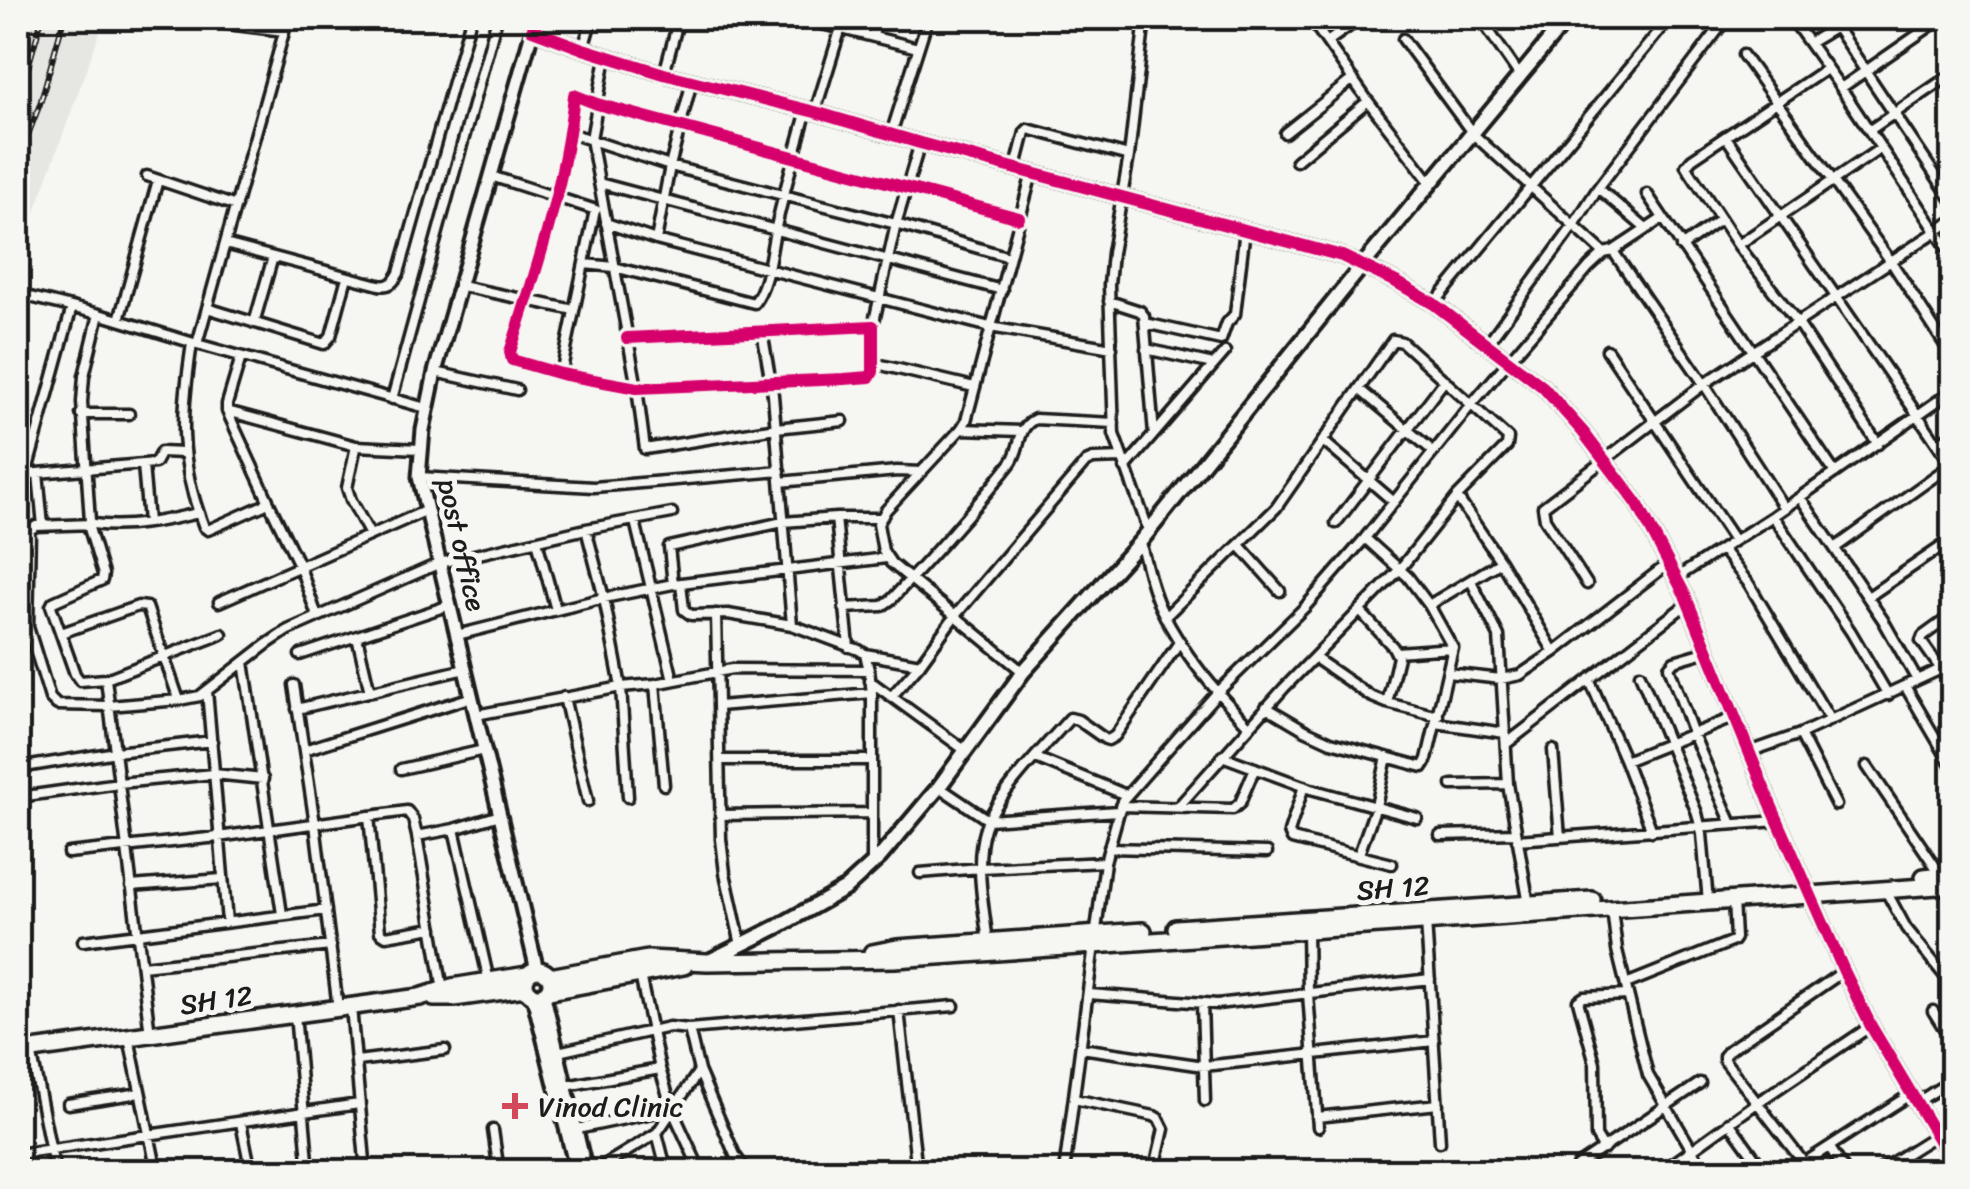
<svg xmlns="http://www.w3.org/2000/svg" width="1970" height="1189" font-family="Sriracha,sans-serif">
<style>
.built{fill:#e6e6e2}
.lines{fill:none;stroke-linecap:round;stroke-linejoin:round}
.street-casing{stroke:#1c1c1c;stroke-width:15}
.secondary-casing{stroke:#1c1c1c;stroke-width:19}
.primary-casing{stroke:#1c1c1c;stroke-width:20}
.highway-casing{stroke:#1c1c1c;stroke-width:22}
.street{stroke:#f6f6f2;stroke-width:8}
.secondary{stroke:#f6f6f2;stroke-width:11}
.primary{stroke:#f6f6f2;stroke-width:12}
.highway{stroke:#f6f6f2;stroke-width:15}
.rail-casing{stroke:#1c1c1c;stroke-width:6}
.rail{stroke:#f6f6f2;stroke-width:2.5;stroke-dasharray:8;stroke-linecap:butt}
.cycleway-casing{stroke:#f6f6f2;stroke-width:19}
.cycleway{stroke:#d6006c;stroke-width:12}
.poi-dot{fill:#d1495b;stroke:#f6f6f2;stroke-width:4}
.labels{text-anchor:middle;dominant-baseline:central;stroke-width:10;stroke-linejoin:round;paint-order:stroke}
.street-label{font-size:28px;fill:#1c1c1c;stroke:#f6f6f2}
.poi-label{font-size:28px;fill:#1c1c1c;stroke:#f6f6f2;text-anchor:start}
</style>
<rect width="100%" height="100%" fill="#f6f6f2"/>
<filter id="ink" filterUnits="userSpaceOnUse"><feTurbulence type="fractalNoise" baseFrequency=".01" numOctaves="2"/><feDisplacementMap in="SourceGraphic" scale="20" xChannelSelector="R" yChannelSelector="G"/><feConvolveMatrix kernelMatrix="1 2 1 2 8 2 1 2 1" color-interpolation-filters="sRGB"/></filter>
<g filter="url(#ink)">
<path class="built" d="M18,18H105L18,259Z"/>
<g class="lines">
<defs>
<path id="street" d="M798,18L918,48
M1145,18L1129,156L1112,253L1109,285L1114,434L1148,529
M1310,18L1368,101L1431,183
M1480,18L1520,76
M1791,18L1841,88L1952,255
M187,19L284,31
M1836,27L1952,200
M873,35L878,18
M1403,39L1473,134L1604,253
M1327,42L1361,18
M1809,43L1851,18
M583,49L592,18
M1743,55L1892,263L1952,356
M606,57L591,139L637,388L645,449L776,428L843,421
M1826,69L1692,159L1686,166L1738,245L1797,322L1878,444
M664,74L679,18
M1841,88L1942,18
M815,112L844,18
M1870,130L1952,74
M570,133L670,166L896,224L1009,257
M1285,133L1353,79
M891,134L928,18
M1726,137L1952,465
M1296,161L1368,101
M1016,167L1025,132L1028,129L1129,156
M147,176L236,206
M491,176L596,210
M599,183L1002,290
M1598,188L1646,229
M1647,194L1835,473
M1663,218L1613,251L1704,384L1784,508
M606,223L656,240L990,327L1112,348
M656,240L670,166L692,81
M225,244L379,285C390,287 394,282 399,273L471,18
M1738,245L1881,148
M1681,247L1721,219
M585,264L614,267L754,303C769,284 770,251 776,227C785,188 796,149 807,110
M461,286L574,310
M18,294L99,314L197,344L426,408
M1109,301L1140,311L1144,316L1154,434
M1434,304L1670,18
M207,308L324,344L331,336L347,277
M99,314L84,376L82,402L90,521L93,524C127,529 165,521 198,513
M119,320L158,180
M254,323L273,257
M1145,323L1221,340L1227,323L1235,314L1245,229
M873,326L896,224L920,143
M762,331L773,395L792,625
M627,338L873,326V372L870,377L844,379L637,388L561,374L512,360L510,352C537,269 565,183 574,95L597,104L1019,218
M192,343C182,413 177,459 204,527L208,530L264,505L268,500L227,411V404L241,357
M197,344L288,18
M1487,344L1574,225L1598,188L1727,18
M1146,349L1213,364
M1607,350L1734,540
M873,363L974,387
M435,372L517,390
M561,374L595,210
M1359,389L1434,452
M392,399L497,18
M227,411L356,446L420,449
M81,414H129
M961,429L1022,431
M1323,441L1394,502
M1938,444L1952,434
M356,446L347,488L351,500L370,535
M143,465L148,522
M1125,468L1225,352
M38,473L43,526
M26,474L155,463L161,452L183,453
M419,477L594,487L780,471
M780,482L897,471L922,472
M1457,497L1501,562L1554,652
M1800,497L1883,620L1917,680
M268,501L300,567L317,616
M18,504L72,307
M1773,516L1851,632L1888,695
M836,518L849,647
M635,521L673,680
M1336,523L1445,380
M93,524L36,526L30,530L28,627L50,698L57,705L109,706L179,700L200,696L267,644L288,630L440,563L586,529L672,513
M88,525L103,574L102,580L53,602L51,606L75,674L80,681L106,679L222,634
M586,529L604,598L621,687L628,797
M1365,538L1408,577L1429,605L1501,562
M537,541L556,610
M1140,542C1147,565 1151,590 1162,611C1183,654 1216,692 1249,726
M1239,545L1280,591
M1835,548L1952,464
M1722,549L1749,584L1830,720
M1676,578L1773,516L1952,391
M1471,581L1499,636L1508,784L1529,905
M681,583L684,610L691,615L728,614L792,625L859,650L865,654L869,670
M673,584L669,547L783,522L836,518H879
M1587,584L1545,519L1543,507L1704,384L1952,221
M1868,597L1941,547L1949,544L1952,547
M219,602L425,511
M844,608L882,606L892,599C932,556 973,511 1010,464C1022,449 1016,428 1035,419L1114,423
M1360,611L1393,647L1398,657L1387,703
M716,614L721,839L725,873L741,945
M1952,615L1923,636L1921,641L1952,685
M1165,617L1276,508L1393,340L1402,342L1508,438L1507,446L1457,497L1400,569L1284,688L1178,807
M61,633L138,606L147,607L179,700
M457,635L604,598L673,584L886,558
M357,637L370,692
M1708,651L1674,661L1669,667L1693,734L1732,824
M1396,652L1453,648
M865,654L920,664
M300,655L450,605
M1315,658L1370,696L1387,703L1438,716
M244,662L282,914
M1023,672L891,563L883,551L878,524L886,510L961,429L966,421L1032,173
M1448,673L1501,679L1520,675L1554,652L1669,563
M1640,674L1697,813L1702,834L1708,902
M106,679L150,1034
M870,681L966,751
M1590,681L1625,761L1652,831
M655,684L664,785
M294,685L315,824L338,1008
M1905,686L1952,766
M207,691L227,922
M892,696L920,664L954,617L1086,462L1093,459L1122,458
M564,697L588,801
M718,706L872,693
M1266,707L1305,730L1331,742L1423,767L1427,759L1453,648L1429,605
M297,709L465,669
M476,715L621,687L655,684L732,669L869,670L872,693V863
M1436,723L1505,733
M1800,734L1836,805
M1506,744L1688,603
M304,750L472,697
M1553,750L1560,837
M1749,752L1800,734L1941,669
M1222,756L1311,789L1417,818
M1036,758L1126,795
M720,760H871
M1625,761L1735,717
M1867,766L1941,875
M18,768L116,752L212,741
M401,769L484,750
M1452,785L1508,784
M1304,786L1289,832L1292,839L1392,864
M939,787L988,820L1118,811
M19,797L119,783L214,774L263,779
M1120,806L1233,809L1240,803L1255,768
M720,815L872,813
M369,816L380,932L386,936L433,928
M454,829L489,981
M1440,835L1516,833
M417,836L454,829L500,815
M1517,840L1778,821
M1109,848L1267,852
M68,853L218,837L407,811L413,819L417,836L443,990
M1359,854L1376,806L1387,757
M920,873L980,868L1105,862
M131,886L222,879
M1886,891L1906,928L1952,985
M1612,909L1617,950L1648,1075L1705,1172
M1426,921L1440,1142
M1307,930L1308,994L1318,1127
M83,941L326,910
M988,943C984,907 974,863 985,828C995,797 1047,744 1070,718L1078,720L1105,739L1108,740L1115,736L1180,641
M142,966L331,946
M1844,971L1729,1050L1724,1056V1060L1804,1163L1911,1094
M640,975L660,1069L672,1109L700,1170
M1626,984L1733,941L1735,938L1733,900
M1089,994L1217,1004L1430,979
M1202,1003L1205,1101
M351,1007L366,1172
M899,1010L917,1172
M1933,1011L1952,1041
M295,1014L309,1172
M689,1029L954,1006
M129,1038L157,1172
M1081,1048L1204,1066L1434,1041
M31,1050L55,1172
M558,1052L669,1027L689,1029L699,1071L657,1133L593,1172
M357,1061L445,1050
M699,1071L735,1155L747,1172
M566,1086L660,1069
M1074,1099L1154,1116L1159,1119L1164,1129L1154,1172
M1916,1103L1952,1080
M68,1104L140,1093
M1317,1117L1438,1104
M1729,1122L1765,1172
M241,1123L251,1172
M577,1129L672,1109
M493,1130L499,1172
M657,1133L667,1172
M1830,1148L1846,1172
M1604,1149L1596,1136L1595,1063L1578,1001L1584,997L1628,995
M18,1154L359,1104
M1577,1166L1700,1083
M1064,1172L1105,862L1122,801L1217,693L1305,607L1365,538L1471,405L1589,267L1604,253L1613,251
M1661,1172L1757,1103L1871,1026
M1877,1172L1936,1135"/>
<path id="secondary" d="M536,18L435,372L423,430L419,477L537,970
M532,30L583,49L664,74L815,112L920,143L1342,256L1398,283L1434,304L1543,387L1583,432L1637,503L1685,595L1770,803L1844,971L1871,1026L1952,1162
M533,996L577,1172
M544,996L586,1172"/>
<path id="primary" d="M709,961L777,927L846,888L880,857L939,787L1023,672L1140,542L1362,266L1568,18"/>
<path id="highway" d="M1924,877L1952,874
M1176,928L1592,900
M872,953L897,948L1143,931
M525 983a13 13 0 1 1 26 0a13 13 0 1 1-26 0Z
M550,977L648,959L707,962L895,959L1952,885
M550,991L684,966
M434,998H454L525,988
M18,1052L420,997L452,987L527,975"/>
</defs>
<use href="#street" class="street-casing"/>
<use href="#secondary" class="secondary-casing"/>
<use href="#primary" class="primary-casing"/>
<use href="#highway" class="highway-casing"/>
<use href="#street" class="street"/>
<use href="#secondary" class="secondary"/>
<use href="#primary" class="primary"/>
<use href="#highway" class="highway"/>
<defs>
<path id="rail" d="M18,40L22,18
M18,103L42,18
M18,161L40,104L64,18"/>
</defs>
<use href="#rail" class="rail-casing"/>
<use href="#rail" class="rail"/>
<defs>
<path id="cycleway" d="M532,30L583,49L664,74L815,112L920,143L1342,256L1398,283L1434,304L1543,387L1583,432L1637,503L1685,595L1770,803L1844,971L1871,1026L1952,1162
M627,338L873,326V372L870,377L844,379L637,388L561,374L512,360L510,352C537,269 565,183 574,95L597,104L1019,218"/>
</defs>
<use href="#cycleway" class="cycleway-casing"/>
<use href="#cycleway" class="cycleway"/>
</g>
</g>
<path class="poi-dot" d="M510 1091h10v10h10v10h-10v10h-10v-10h-10v-10h10z"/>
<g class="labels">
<g class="street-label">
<text transform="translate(462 545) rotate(77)">post office</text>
<text transform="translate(1393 888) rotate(-4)">SH 12</text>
<text transform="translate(216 1000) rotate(-8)">SH 12</text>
</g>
<g class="poi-label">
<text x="538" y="1106">Vinod Clinic</text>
</g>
</g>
<rect width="1970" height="1189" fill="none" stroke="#f6f6f2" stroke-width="60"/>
<rect x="30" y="30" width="1910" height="1129" fill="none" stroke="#1c1c1c" stroke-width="4" filter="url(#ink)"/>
</svg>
